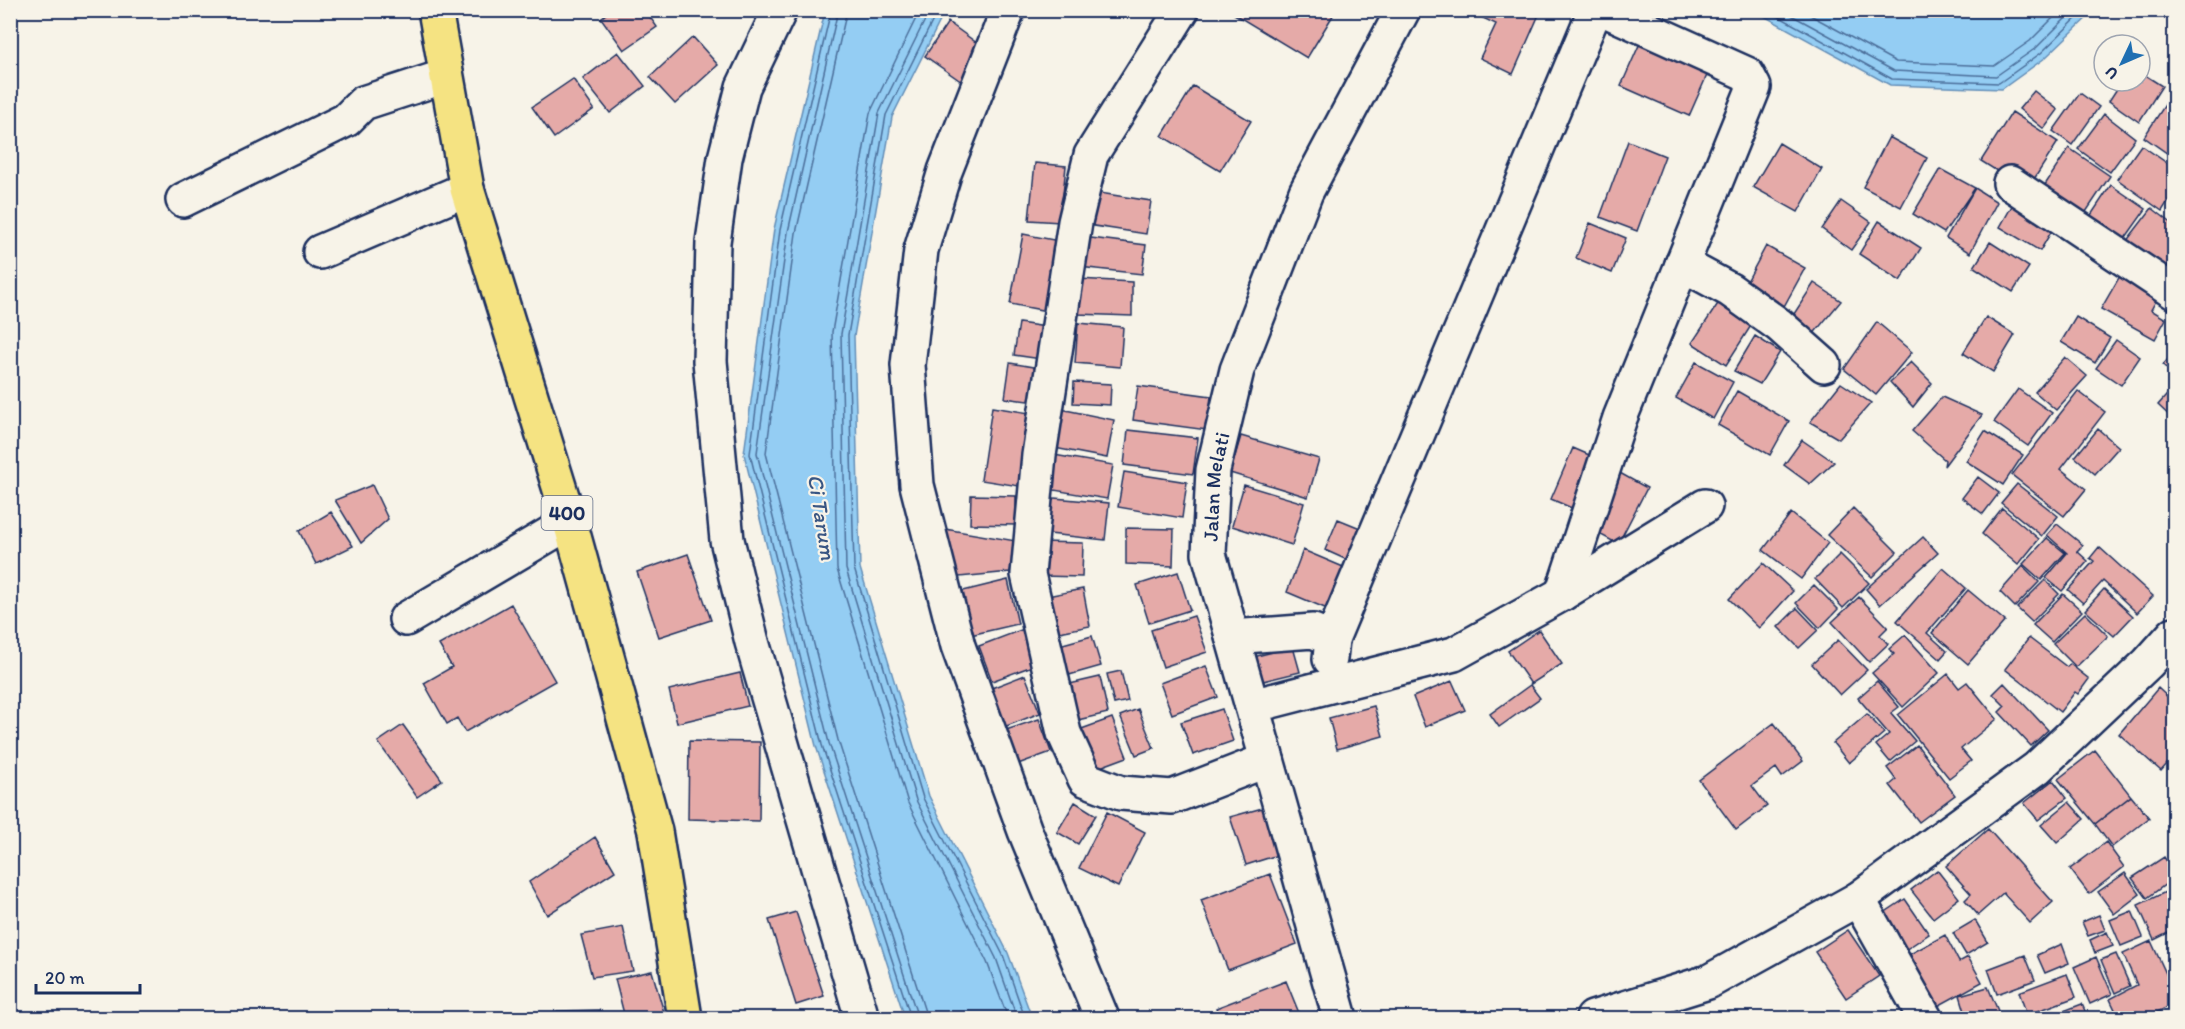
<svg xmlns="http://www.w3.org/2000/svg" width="2185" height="1029" font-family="Itim,sans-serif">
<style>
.water{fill:#94cdf3;stroke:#648eb7;stroke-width:1.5}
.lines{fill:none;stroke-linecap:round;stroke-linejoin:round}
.shore{stroke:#4b6e9a;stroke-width:1.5}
.building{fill:#e5aaa8;stroke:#1b2f5e;stroke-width:1.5}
.minor-casing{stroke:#1b2f5e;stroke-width:38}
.major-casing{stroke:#1b2f5e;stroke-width:38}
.minor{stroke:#f7f3e8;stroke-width:33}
.major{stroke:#f5e382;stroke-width:33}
.labels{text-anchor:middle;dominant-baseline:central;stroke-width:4.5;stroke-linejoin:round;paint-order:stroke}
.shield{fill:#f7f3e8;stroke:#5d6a87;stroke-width:1.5}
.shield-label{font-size:20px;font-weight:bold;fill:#1b2f5e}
.street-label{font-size:21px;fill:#1b2f5e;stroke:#f7f3e8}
.water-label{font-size:22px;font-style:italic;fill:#395683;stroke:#f7f3e8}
</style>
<rect width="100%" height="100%" fill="#f7f3e8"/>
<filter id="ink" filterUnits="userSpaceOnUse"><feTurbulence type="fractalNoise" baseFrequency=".0167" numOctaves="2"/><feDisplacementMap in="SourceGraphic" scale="12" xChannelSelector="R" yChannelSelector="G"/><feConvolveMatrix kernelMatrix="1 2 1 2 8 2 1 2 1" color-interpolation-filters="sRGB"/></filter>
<g filter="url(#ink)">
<path class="water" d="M825,11H945L892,117L854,336L860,568L929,796L1008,953L1032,1018H905L816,746L744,454L774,229Z
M1755,11H2094L2045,58L2002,89L1890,85Z"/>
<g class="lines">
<path class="shore" d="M831,10L780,230L750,454L822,745L911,1018
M838,10L788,232L757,453L829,743L918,1018
M847,10L796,233L766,453L838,740L927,1018
M920,10L870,113L832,332L837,569L908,803L987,962L1008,1018
M930,10L879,113L841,334L846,569L916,800L996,958L1017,1018
M938,10L886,115L848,335L854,568L923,798L1003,955L1025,1018
M1767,10L1892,79L1999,83L2041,53L2085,10
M1782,10L1894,71L1996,76L2036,48L2074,10
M1801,10L1896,62L1994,66L2030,41L2061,10"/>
</g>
<path class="building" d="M611,10H645L657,27L624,50L601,18Z
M1333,10L1335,12L1307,58L1229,11Z
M1466,10H1541L1513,74L1480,58L1496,24Z
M948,22L985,49L962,82L925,56Z
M693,37L718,65L675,104L650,77Z
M1640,43L1708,73L1689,116L1621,86Z
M618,52L645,86L610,113L583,79Z
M2140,72L2162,86L2139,122L2109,101L2122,81H2140Z
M573,79L594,109L554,138L532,107Z
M1193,86L1251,121L1220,171L1162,136Z
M2034,91L2058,110L2044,129L2019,109Z
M2080,93L2099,107L2072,145L2053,131Z
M2170,97L2174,100V158L2144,137Z
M2012,112L2058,142L2027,190L1981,161Z
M2104,114L2135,138L2110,172L2078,149Z
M1889,137L1927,158L1901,207L1863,187Z
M1628,141L1665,156L1637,231L1600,217Z
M1779,143L1822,169L1798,212L1753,187Z
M2141,145L2174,168V192L2162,211L2117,179Z
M2069,148L2110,176L2078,224L2037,197Z
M1035,163L1066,166L1060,222L1029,220Z
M1940,169L1975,188L1944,233L1913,214Z
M2111,185L2146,209L2119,247L2085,224Z
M1975,188L1997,202L1970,253L1946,238Z
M1093,192L1151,201L1146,234L1088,225Z
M1841,201L1871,222L1851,250L1822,229Z
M2013,204L2054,227L2040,251L2000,227Z
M2152,208L2174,225V278L2122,247Z
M1879,221L1921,248L1900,281L1859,254Z
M1590,223L1626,238L1612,273L1576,258Z
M1023,234L1059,241L1047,311L1010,304Z
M1083,237L1146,245L1142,274L1079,267Z
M1990,242L2029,267L2013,292L1974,267Z
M1766,246L1805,268L1782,310L1743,289Z
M2120,276L2158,297L2151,310L2166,319L2155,339L2101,309Z
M1078,279L1132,282V316L1077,314Z
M1814,283L1841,301L1811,337L1790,320Z
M1721,299L1754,321L1726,365L1692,343Z
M1986,317L2015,335L1993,372L1963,353Z
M2076,317L2110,338L2095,363L2061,342Z
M1877,322L1912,352L1876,395L1844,369Z
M1019,323L1046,327L1041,359L1014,355Z
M1078,323L1123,327L1120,367L1075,363Z
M1755,336L1780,352L1760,384L1734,371Z
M2116,340L2140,357L2121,385L2096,368Z
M2174,352V376L2163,365Z
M2065,357L2087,376L2056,410L2035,392Z
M1696,362L1733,382L1713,419L1676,398Z
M1911,362L1932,383L1913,407L1890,382Z
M1010,363L1040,368L1035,402L1005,398Z
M1074,382L1111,384L1110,405L1073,403Z
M1841,383L1871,403L1839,439L1810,422Z
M1138,386L1211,396L1207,430L1133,420Z
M2174,387V420L2158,405Z
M2018,389L2052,413L2028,446L1994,422Z
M1737,391L1789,421L1770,455L1718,425Z
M2078,391L2105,412L2061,469L2086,489L2064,516L2012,475Z
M1942,397L1982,415L1944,466L1945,460L1912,431Z
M992,407L1030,413L1019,486L981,480Z
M1056,408L1114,420L1107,458L1049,447Z
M2098,429L2119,447L2095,474L2075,457Z
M1128,430L1198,438L1193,474L1124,465Z
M1985,431L2023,455L2003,485L1966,461Z
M1241,436L1319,459L1308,497L1230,473Z
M1802,440L1834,462L1810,484L1784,465Z
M1573,448L1596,458L1574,509L1551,499Z
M1048,454L1113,465L1107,499L1042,488Z
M1124,472L1187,482L1182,518L1118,507Z
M1618,472L1647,488L1618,544L1588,528Z
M1978,477L1999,493L1983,514L1962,498Z
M2017,484L2058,516L2042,536L2001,503Z
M372,485L388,519L361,543L335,500Z
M1244,485L1304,503L1292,545L1232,526Z
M971,495L1016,496V525L970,524Z
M1043,497L1109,503L1105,540L1040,533Z
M1853,508L1897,552L1872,577L1827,535Z
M2002,508L2039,539L2018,565L1982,534Z
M331,512L353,546L316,564L299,531Z
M1791,513L1828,543L1801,579L1763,550Z
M1338,519L1370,532L1356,564L1325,550Z
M2057,524L2083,545L2077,551L2088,561L2062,591L2046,578L2067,553L2047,535Z
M939,528L1016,541L1010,572L949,578Z
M1126,528L1174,529L1173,566L1126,564Z
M1923,537L1938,553L1880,605L1866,589Z
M2047,538L2065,553L2041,580L2023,564Z
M1041,542L1083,543L1082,577L1041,576Z
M2099,547L2153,596L2137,613L2103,581L2083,603L2068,590L2094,561L2090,558Z
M1303,550L1348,569L1332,611L1287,592Z
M688,554L711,620L659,637L637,572Z
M1840,554L1869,583L1843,608L1815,579Z
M1763,563L1793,591L1759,628L1729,599Z
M2023,566L2039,582L2015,607L2000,592Z
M1943,568L1966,588L1927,633L1947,651L1940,659L1897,621Z
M1178,572L1190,610L1149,623L1137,585Z
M1008,580L1018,624L966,636L955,593Z
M2045,580L2059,594L2032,622L2017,608Z
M1814,585L1838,609L1820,628L1796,603Z
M1083,589L1090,626L1049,634L1042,597Z
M2104,589L2133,616L2114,636L2085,610Z
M1968,590L2005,621L1968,664L1932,633Z
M2063,594L2082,611L2052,642L2033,625Z
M1859,597L1888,627L1880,635L1888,644L1869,662L1832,622Z
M511,604L555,681L465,732L457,718L447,724L424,683L452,667L439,645Z
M1797,608L1818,630L1799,648L1778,627Z
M2085,613L2108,636L2076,667L2053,644Z
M1194,616L1207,652L1163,667L1151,630Z
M1029,627L1043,662L992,681L979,646Z
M1539,630L1562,664L1531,684L1508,651Z
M1905,635L1939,673L1903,707L1872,673L1894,654L1889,649Z
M1092,636L1101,666L1062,677L1052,647Z
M2029,638L2067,667L2070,664L2089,679L2078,694L2075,692L2060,712L2005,669Z
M1838,640L1867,670L1840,695L1812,664Z
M1293,647L1300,672L1259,682L1253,657Z
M1206,666L1218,697L1172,714L1160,683Z
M1121,671L1128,701L1114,704L1107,674Z
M740,673L748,706L677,723L669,690Z
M1948,674L1959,688L1967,682L1997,719L1961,749L1971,761L1949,778L1898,715Z
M1025,675L1040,713L1004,727L989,689Z
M1100,677L1108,713L1069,722L1061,686Z
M1452,681L1465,710L1425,727L1413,697Z
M1877,681L1899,707L1891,713L1915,741L1890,762L1876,745L1889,734L1858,698Z
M2004,683L2048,730L2031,746L1999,712L2005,706L1993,694Z
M1530,685L1540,698L1499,727L1490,714Z
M2158,688L2174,703V756L2161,771L2119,734Z
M1374,706L1383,736L1337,749L1329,718Z
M1138,709L1154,748L1136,755L1120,716Z
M1222,709L1233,741L1193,755L1181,722Z
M1867,714L1884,733L1849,763L1833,743Z
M1112,718L1127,757L1092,770L1076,731Z
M1039,719L1051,752L1018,764L1006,730Z
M1774,723L1803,761L1782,777L1776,768L1752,786L1767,806L1736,830L1699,780Z
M403,725L442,780L417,797L378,742Z
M689,741L760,742L759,821L688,819Z
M1917,745L1955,795L1919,822L1890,785L1896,780L1887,768Z
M2095,750L2131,796L2095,824L2058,779Z
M2053,780L2067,798L2038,820L2024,803Z
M2131,796L2149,818L2112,847L2095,824Z
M1075,802L1096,815L1078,844L1057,832Z
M2069,802L2084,819L2057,843L2041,825Z
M1266,807L1281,854L1246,865L1230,817Z
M1107,812L1145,832L1118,887L1079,868Z
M1988,829L2053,902L2030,923L2003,893L1978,915L1965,900L1971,894L1946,866Z
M595,837L615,871L547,915L529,882Z
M2106,842L2124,867L2089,894L2070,869Z
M2164,857L2174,872V878L2147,898L2132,878Z
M1937,870L1959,898L1933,918L1911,890Z
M2125,873L2140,894L2114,914L2098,892Z
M1270,874L1297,944L1228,970L1201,900Z
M2174,888V930L2154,940L2138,905Z
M1905,899L1929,934L1905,950L1881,915Z
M2132,911L2143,937L2121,946L2110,920Z
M796,912L824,996L796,1005L769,920Z
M2099,915L2105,930L2088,936L2082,922Z
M1975,920L1988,942L1966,955L1953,933Z
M623,927L633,971L592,977L581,935Z
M1848,930L1879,976L1846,998L1815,952Z
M2107,932L2113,946L2095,953L2090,940Z
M1945,935L1959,962L1968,957L1982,982L1927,1012L1909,982L1921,975L1910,954Z
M2151,941L2174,991V1004L2149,1016L2150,1018H2119L2110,999L2137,985L2123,954Z
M2062,944L2069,963L2045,973L2037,955Z
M2116,954L2130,986L2115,993L2101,960Z
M2025,955L2035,980L1997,994L1988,969Z
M2096,957L2112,994L2090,1004L2074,967Z
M652,971L665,1016L625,1018L615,979Z
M2067,974L2076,997L2027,1015L2019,992Z
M1286,981L1301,1018H1220L1216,1008Z
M1988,987L2001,1018H1967L1960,995Z
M2082,1004L2088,1018H2055L2053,1015Z
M599,1010V1018H557V1011Z
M1794,1012L1795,1018H1757L1756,1017Z"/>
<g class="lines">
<defs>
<g id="minor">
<path d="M780,10L743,87L725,158L713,242L710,361L727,540L752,642L862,1018"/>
<path d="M1008,10L945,171L921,250L908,365L917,485L958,646L1025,831L1102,1018"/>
<path d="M1182,10L1091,155L1075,222L1039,455L1028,574L1064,733L1085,779L1121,793L1172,797L1267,760"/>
<path d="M2010,183L2174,292"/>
<path d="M183,200L346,120L363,103L446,76"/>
<path d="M320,252L467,189"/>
<path d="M1682,264L1730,290L1779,325L1824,365"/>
<path d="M1562,594L1620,418L1754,87L1747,74L1605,10"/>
<path d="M406,619L570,522"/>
<path d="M1232,637L1313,631L1332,639L1330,659"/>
<path d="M1332,639L1595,10"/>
<path d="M1252,706L1454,654L1562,594L1705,506"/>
<path d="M1858,899L1925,1018"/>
<path id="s1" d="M1340,1018L1209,554L1213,470L1237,370L1306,192L1403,10"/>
<path d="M1593,1018L1708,982L1858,899L2037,768L2148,663L2174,634"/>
</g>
<path id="major" d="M435,10L467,189L570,522L655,831L685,1018"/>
</defs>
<use href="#minor" class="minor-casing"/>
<use href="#major" class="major-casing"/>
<use href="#minor" class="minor"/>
<use href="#major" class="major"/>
</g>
</g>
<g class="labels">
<rect class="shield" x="541.5" y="496" width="51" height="34" rx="4.5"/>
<g class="shield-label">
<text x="567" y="513">400</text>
</g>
<g class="street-label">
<text stroke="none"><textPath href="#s1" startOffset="550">Jalan Melati</textPath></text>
</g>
<g class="water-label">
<text transform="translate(822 517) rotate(81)">Ci Tarum</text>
</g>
</g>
<rect width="2185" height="1029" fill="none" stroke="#f7f3e8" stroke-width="36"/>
<rect x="18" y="18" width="2149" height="993" fill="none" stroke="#1b2f5e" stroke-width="2" filter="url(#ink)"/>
<g transform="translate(2122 63) rotate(226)"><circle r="28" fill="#f7f3e8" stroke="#9fa5b1" stroke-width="1.5"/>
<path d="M0-4.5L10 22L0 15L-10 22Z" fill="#1f6fb2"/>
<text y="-9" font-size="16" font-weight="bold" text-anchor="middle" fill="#1b2f5e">U</text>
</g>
<path d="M36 984v9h104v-9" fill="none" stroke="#1b2f5e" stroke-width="3"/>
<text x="45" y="984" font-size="18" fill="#1b2f5e" stroke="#f7f3e8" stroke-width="4.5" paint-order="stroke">20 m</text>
</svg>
